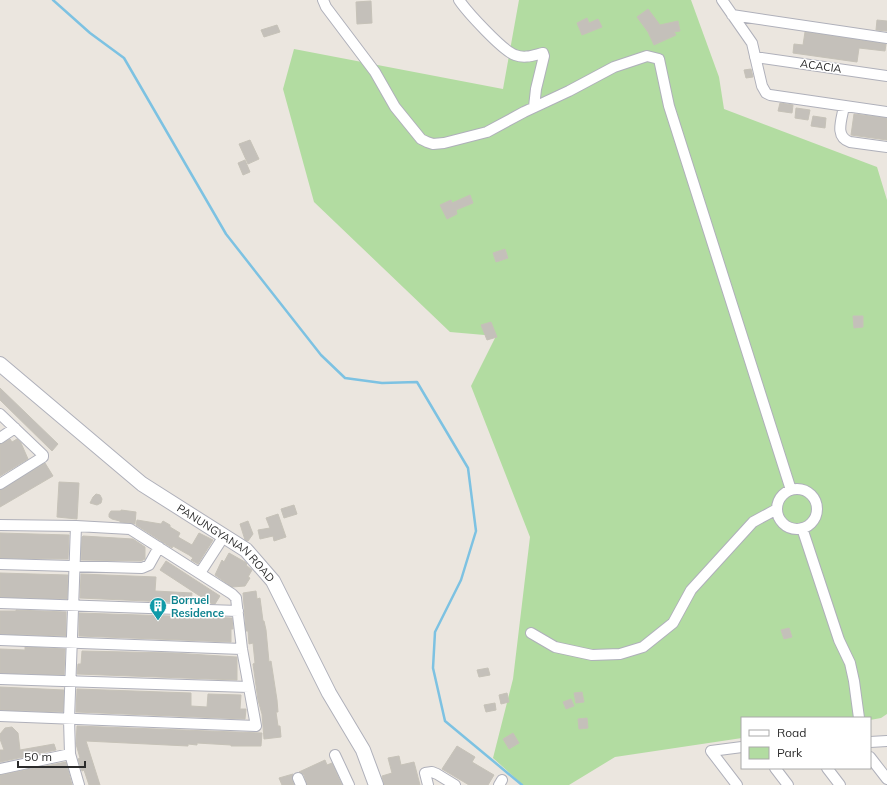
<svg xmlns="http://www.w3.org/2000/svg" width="887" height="785" font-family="Mulish,sans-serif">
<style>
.green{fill:#b2dca1}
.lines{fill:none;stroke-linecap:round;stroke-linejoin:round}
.stream{stroke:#7dc2e2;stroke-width:2.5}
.building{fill:#c4c0ba;stroke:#c6c2b8}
.street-casing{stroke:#afb0ba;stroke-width:12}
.secondary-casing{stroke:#afb0ba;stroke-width:16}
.street{stroke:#fff;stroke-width:10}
.secondary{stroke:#fff;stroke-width:14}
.labels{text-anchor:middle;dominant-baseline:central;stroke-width:3;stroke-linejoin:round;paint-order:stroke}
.street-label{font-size:11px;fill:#2b2b2b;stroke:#fff}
.culture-label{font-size:11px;font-weight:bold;fill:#0d838f;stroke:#fff;text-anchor:start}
</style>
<rect width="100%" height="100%" fill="#ebe6df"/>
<path class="green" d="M519,0H691L719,77L724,109L877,167L887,200V714L881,718L870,720V718H742V738L615,757L569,785H523L493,758L513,679L530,537L471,386L496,336L450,332L314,202L283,89L294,49L503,89Z"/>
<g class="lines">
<path class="stream" d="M53,0L90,33L124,58L226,234L321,355L345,378L382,383L417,382L468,468L476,531L461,580L435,632L433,668L445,721L522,785"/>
</g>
<path class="building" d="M371,1L372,23L357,24L356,2Z
M648,9L660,25L678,21L680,31L674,32L676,35L654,45L648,32L637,17Z
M587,18L589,23L598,19L602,27L582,35L577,23Z
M877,20L887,21V31L876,30Z
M277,25L280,32L264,37L261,30Z
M805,32L886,44L885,51L859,48L857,62L793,53L794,44L803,45Z
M751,69L753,77L746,78L744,70Z
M780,103L793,105L792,113L778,111Z
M796,108L810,110L808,120L795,118Z
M854,114L887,118V140L851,135Z
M813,116L826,118L825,128L811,126Z
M250,140L259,159L248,164L239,144Z
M245,160L250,172L243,175L238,163Z
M470,195L473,203L456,210L457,214L447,219L440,205L451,200L452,203Z
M505,249L508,258L496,262L493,253Z
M853,316H863V327L854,328Z
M491,322L497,337L487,340L481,325Z
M0,388L58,444L52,451L0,400Z
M10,439L12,442L17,439L21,443L28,459L0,476V444Z
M45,463L53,476L0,507V490Z
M59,482L79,483L77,519L57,517Z
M96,494L100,495L102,499L101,503L97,505L90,503L93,497Z
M294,505L297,514L284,518L281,509Z
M121,510L136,512L135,524L130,523L120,522V521L112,519L109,517V514L111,511H121Z
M278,514L286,537L274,541L273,536L260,539L258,530L270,528L266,518Z
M137,520L161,524L163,521L170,525V527L180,533L178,537L192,545L199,533L213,540L198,564L191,560L193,558L189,555L173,546L172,548L136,525Z
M248,521L253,534L248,541L245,540L240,524Z
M0,533L69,535L68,559L0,558Z
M83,536L133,539L145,547V559L141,561L81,560L82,537Z
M229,553L245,562L247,564L246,565L252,570L248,577L250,578L245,586L232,587L215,575L222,560L224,562Z
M166,561L220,596L215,604H212L160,570Z
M0,573L68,575L67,599L0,597Z
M81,574L156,577L155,591L192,593L191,603L80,598Z
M256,591L257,599L260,598L263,621H264L266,630L269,662L271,661L277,700L278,712H276L278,726H280L281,737L264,739L262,714L258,700L253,664L255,663L253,643L249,644L248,631H246L243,593Z
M16,610L66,612V636L0,634V611H16Z
M79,613L232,618L233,629H231V642L79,636Z
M789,628L792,637L784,639L781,630Z
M25,647L65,649L64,675L0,673V649L25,650Z
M82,651L173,653L237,657V680L77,674L78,664H81Z
M488,668L490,675L479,677L477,670Z
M0,687L64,690L63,712L0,710Z
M77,689L191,693V706L207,707L208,694L241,695L240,709H246L245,719L76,712Z
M582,692L584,702L576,703L574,693Z
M507,693L509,702L501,704L499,695Z
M571,699L574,706L566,709L563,702Z
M495,703L496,710L486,712L484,705Z
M587,718L588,728L579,729L578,719Z
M77,726L262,733L261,746H231V745L197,743V745L188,744V746L86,741L100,785H89L84,770L82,771L78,759L80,758L76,744Z
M12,727L18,733L20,750L54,744L56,750L0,762V750H4L0,739V734L5,728Z
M513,733L519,743L509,749L503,739Z
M457,746L475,757L472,762L494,775L488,785H469L442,769Z
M399,756L401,765L414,762L420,785H384L382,776L392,773L388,758Z
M325,760L327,765L332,763L342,785H307L304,775L299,772Z
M66,762L72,785H0V775Z
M293,774L292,778L294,785H282L279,778Z"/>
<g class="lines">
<defs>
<path id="street" d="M323,0L326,7L375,72L395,107L421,139L427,142L433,144L444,143L487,132L524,112L569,91L614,67L647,56L659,59L669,106L791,490
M459,0C467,12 503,51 515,55C525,59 534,55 543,53L544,56L536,89L534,107
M722,0L752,43L762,86L766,93L770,95L887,112
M732,15L887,38
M755,57L887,76
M844,106C842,119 834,137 850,142L887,147
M0,414L43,455V457L0,484
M0,438L15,428
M777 509a20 20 0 1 1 40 0a20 20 0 1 1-40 0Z
M0,525L76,526L130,529L232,594L236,598L242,649L256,726L0,716
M76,526L69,719L70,754L79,785
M802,528L839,640L850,663L854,681L859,718
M0,564L142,568L149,565L159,547
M200,573L224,536
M0,603L238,611
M531,633L555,647L592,655L620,654L643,647L673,623L691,590L753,522L777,509
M0,640L242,649
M0,679L249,687
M870,742L887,741
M711,751L737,785
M711,751L742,747
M335,755L349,785
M870,757L887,779
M775,768L788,785
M827,768L840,785
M0,769L70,754
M298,778L301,785
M428,785L425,773L432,772L437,774L455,785
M499,785L502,780"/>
<g id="secondary">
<path id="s1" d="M0,364L142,484L246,550L273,581L329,693L363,750L376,785"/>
</g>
</defs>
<use href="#street" class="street-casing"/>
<use href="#secondary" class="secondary-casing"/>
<use href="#street" class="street"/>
<use href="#secondary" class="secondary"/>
</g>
<defs>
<symbol id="building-pin" viewBox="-11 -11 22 30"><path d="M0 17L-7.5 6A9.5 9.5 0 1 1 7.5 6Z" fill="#0f9aa8" stroke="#fff"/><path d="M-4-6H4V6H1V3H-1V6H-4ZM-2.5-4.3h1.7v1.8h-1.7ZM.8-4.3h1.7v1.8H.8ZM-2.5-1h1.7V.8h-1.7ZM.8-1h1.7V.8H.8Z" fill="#fff"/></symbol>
</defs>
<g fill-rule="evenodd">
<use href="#building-pin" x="148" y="596" width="20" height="27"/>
</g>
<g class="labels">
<g class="street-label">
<text transform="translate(821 66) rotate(8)">ACACIA</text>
<text stroke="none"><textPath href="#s1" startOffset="289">PANUNGYANAN ROAD</textPath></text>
</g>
<g class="culture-label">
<text x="171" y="600">Borruel<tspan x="171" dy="13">Residence</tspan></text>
</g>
</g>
<rect x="741" y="717" width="130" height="52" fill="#ffffff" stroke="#aaaaaa"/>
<rect x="749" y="730" width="20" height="6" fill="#ffffff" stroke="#aaaaaa"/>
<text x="777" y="737" font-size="12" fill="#2b2b2b">Road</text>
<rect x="749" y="747" width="20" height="12" fill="#b2dca1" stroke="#aaaaaa"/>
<text x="777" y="757" font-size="12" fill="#2b2b2b">Park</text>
<path d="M18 761v6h67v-6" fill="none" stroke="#2b2b2b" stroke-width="2"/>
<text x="24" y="761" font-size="12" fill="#2b2b2b" stroke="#ffffff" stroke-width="3" paint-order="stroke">50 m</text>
</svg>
